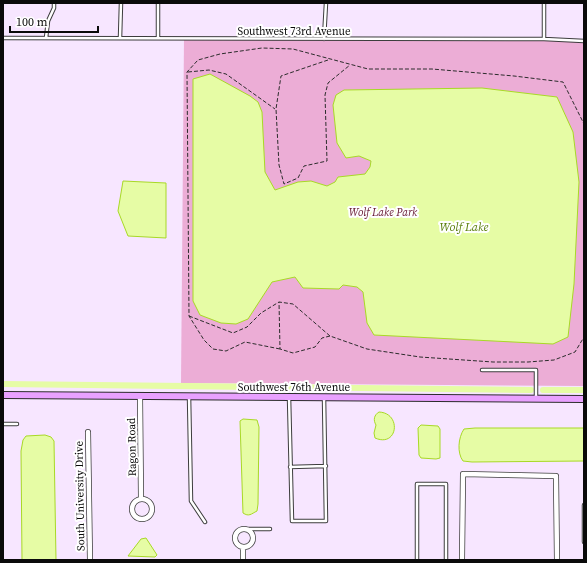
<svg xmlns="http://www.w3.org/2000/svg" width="587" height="563" font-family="'Source Serif 4',serif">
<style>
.green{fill:#ecadd6}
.water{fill:#e6fca5;stroke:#a8d926}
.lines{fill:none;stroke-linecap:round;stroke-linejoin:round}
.canal{stroke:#e6fca5;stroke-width:6}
.lane-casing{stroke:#3d3d3d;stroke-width:4.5}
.street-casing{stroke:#3d3d3d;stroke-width:6}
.secondary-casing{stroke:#2c2c2c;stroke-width:8}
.path{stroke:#2c2c2c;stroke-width:1;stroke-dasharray:4 2;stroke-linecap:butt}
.lane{stroke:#fff;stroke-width:2.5}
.street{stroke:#fff;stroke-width:4.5}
.secondary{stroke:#e9a1ff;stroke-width:6}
.labels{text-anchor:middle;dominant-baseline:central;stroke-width:4;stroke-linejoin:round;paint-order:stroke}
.street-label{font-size:11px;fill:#0a0a0a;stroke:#fff}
.park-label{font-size:11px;font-style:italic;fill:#651630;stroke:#fff}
.water-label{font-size:12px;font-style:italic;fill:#5b7f0c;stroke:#fff}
</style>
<rect width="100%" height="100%" fill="#f7e6ff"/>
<path class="green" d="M184,38L584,41V386L181,383Z"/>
<path class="water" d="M210,74L250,96L258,102L262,112L265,172L275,190L298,182L311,181L327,186L335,182L338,177L365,174L370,167L371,161L359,156L346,158L337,143L333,105L336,95L344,90L482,88L557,97L573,132L579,182L574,284L568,337L553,344L374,335L367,323L363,292L357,287L343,285L339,289L303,288L295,277L272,282L248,319L236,324L221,323L200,315L193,301V79Z
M123,181L166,183V238L128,236L118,211Z
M379,412C402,413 398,448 375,438L374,433L376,425C373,420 374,415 379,412Z
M243,419L257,420L259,427L258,504L257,511C251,514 249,517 243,513L240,421Z
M421,425L438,426L440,429V458L436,459L421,458L419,455L418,428Z
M475,428H584V461L472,462L463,461C457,453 458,438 464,429Z
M45,435L51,437L54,441L56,560H22L21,451L23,440L26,436Z
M146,538L157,555L155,557L128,556L141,539Z"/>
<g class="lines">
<path class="canal" d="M3,384L531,390
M543,390H584"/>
<defs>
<path id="lane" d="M3,38L544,39L584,41
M46,38L48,21L54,8V3
M120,38L121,3
M158,38V3
M324,39L326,3
M544,39V3
M482,370H536V398
M189,396L191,501L205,522
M289,397L292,521H326L324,397
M3,424H17
M290,467L326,466
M584,505V542
M248,529H270
M417,560V484H446V560"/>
<path id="street" d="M140,396L141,498
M88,432L90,560
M132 509a10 10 0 1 1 20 0a10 10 0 1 1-20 0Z
M235 538a9 9 0 1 1 18 0a9 9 0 1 1-18 0Z
M243,560V548
M462,560L463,474L556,476L557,560"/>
<path id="secondary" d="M3,395L584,399"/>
</defs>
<use href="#lane" class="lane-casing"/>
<use href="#street" class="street-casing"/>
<use href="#secondary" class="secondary-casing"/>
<path class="path" d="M328,60L281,76L276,109L279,165L284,184L298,178L304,166L327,161L325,95L328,83L350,65
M188,72L209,70L226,74L275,109
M189,316L233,333L247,327L261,313L279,302
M330,336L322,338L315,347L293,353L280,349L279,302L293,304L330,336L367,349L420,357L493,362H528L554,360L575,352L584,337
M280,349L245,342L226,351L213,349L204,340L189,316L187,72L198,60L220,54L262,48L293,49L368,69H432L514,76L563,82L584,124"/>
<use href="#lane" class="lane"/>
<use href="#street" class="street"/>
<use href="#secondary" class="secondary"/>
</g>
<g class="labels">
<g class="street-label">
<text x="294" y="31">Southwest 73rd Avenue</text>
<text x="294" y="387">Southwest 76th Avenue</text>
<text transform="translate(132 447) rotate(-91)">Ragon Road</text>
<text transform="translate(80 496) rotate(-91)">South University Drive</text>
</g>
<g class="park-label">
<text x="383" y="212">Wolf Lake Park</text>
</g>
<g class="water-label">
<text x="464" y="227">Wolf Lake</text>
</g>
</g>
<rect width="587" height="563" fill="none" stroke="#0a0a0a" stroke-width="8"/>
<path d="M10 26v6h88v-6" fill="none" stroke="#0a0a0a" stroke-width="2"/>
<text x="16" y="26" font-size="12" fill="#0a0a0a" stroke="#ffffff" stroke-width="3" paint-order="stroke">100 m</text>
</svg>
